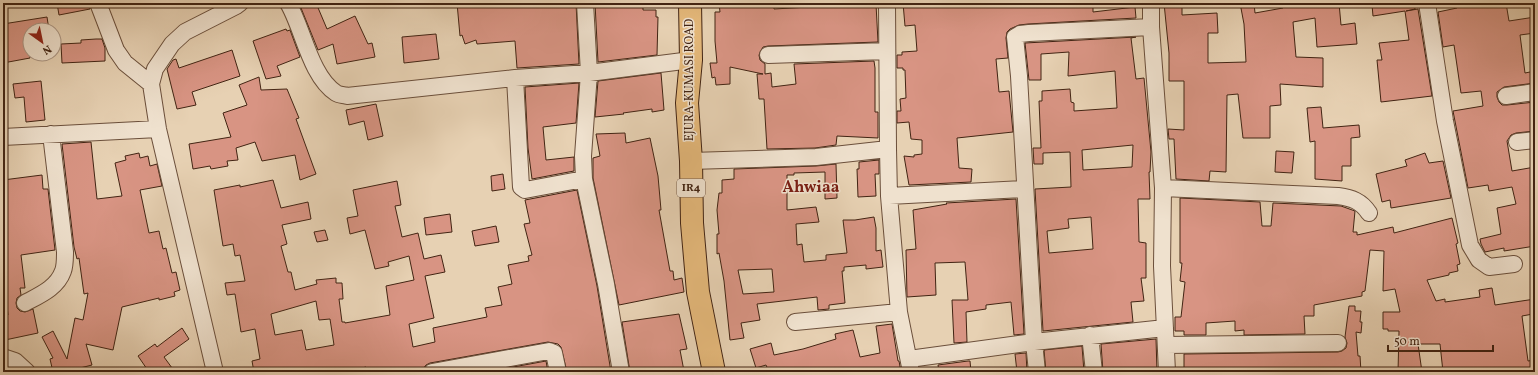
<svg xmlns="http://www.w3.org/2000/svg" width="1538" height="375" font-family="Vollkorn,serif">
<style>
.building{fill:#d89483;stroke:#422413;fill-rule:evenodd}
.lines{fill:none;stroke-linecap:round;stroke-linejoin:round}
.street-casing{stroke:#6b4f3b;stroke-width:18}
.primary-casing{stroke:#422413;stroke-width:24}
.street{stroke:#efe1ce;stroke-width:16}
.primary{stroke:#e4b87a;stroke-width:22}
.labels{text-anchor:middle;dominant-baseline:central;stroke-width:3;stroke-linejoin:round;paint-order:stroke}
.shield{fill:#efe1ce;stroke:#765d4b;stroke-width:1}
.shield-label{font-size:11px;font-weight:bold;fill:#422413}
.street-label{font-size:12px;fill:#422413;stroke:#efe1ce}
.district-label{font-size:16px;font-weight:bold;fill:#7a1f14;stroke:#efe1ce}
</style>
<rect width="100%" height="100%" fill="#e7d1b3"/>
<filter id="stains"><feTurbulence type="fractalNoise" baseFrequency=".005" numOctaves="4"/><feColorMatrix values="0 0 0 0 .2 0 0 0 0 .09 0 0 0 0 .02 0 0 0 .5 -.17"/></filter>
<radialGradient id="worn" r=".72"><stop offset=".6" stop-color="#630" stop-opacity="0"/><stop offset="1" stop-color="#630" stop-opacity=".3"/></radialGradient>
<path class="building" d="M57,3H89L90,9L59,15Z
M299,3H316L327,29L355,16L368,44L372,43L375,57L337,64L333,44L318,50Z
M457,3H576L579,64L517,68L515,41L477,44L476,40L465,44L462,35L460,36Z
M595,3H643V10H656V17H658L657,55L598,62Z
M719,3H774V9L826,6V3H846V6L876,4L878,42L768,46L763,47L759,55L760,60L765,64V74L771,73L772,87L796,84L794,64L874,61L875,68V112H878V138L837,136L836,145L815,148L767,149L764,99H759L757,74H763L730,67V84L716,85L715,77L712,78L710,63H717L715,41V12H720Z
M903,3H991V5L1024,4V3H1093V12L1135,7L1136,18L1028,24L1019,25L1010,29L1007,32L1006,38L1008,58L996,59L999,92L1009,91L1013,132L957,138L959,168L972,169L971,182L909,185L904,156L914,157V155L922,154V140L911,139L909,122L897,123V111H901L900,99L906,98L905,70H903V68H897V55H902V52L917,51L915,25L905,26Z
M1164,3H1182V15L1217,13L1218,33H1208V63L1246,62L1244,24L1240,3H1254L1255,13L1283,8L1282,3H1339L1341,25L1355,23L1357,44L1317,47L1315,18L1293,22L1296,57L1323,58V87L1280,84L1281,105L1270,106V138H1243L1238,94L1227,95L1226,172L1210,171L1209,181L1176,179L1174,139H1169L1168,129L1184,130V81H1169V53Z
M1382,3H1415V9L1406,11L1418,9L1432,96L1381,102L1377,60H1382L1379,43L1409,40L1405,11L1373,16L1372,5Z
M1480,3H1506L1509,21L1535,17V33L1520,35L1525,73L1535,71V83L1504,87L1497,92V97L1499,102L1502,105H1507L1535,102V131L1516,133L1511,135L1507,141L1512,171L1535,167V246L1504,251V248L1485,252L1481,244L1480,239L1501,234L1497,208L1516,204L1512,187L1489,191L1488,185L1468,188L1453,111L1483,106L1481,91L1461,93L1454,45L1443,47L1438,12L1457,8L1456,6Z
M47,17L49,30H30V58L3,63V24Z
M286,29L287,31L290,30L300,57L277,66L281,76L266,79L253,41Z
M436,34L439,59L404,63L402,37Z
M1136,37L1131,38L1136,79L1144,78L1151,152L1150,172H1149L1150,199H1138L1139,242L1146,243V278H1141L1144,301L1131,302L1133,322L1043,331L1035,189L1071,187L1070,152L1043,153V164H1034L1033,148H1041L1039,101H1042V91L1070,89L1071,102L1074,103V111L1117,108L1115,71L1068,76L1069,52L1041,54V80H1029L1025,43ZM1133,145L1132,167L1083,170L1082,150ZM1091,217L1093,249L1049,253L1047,231L1069,228L1068,219Z
M96,39H102L105,48V61L62,63L61,44L81,43V40Z
M232,50L240,76L192,92L196,105L177,109L167,69L173,60L176,59L179,68Z
M661,73L664,110L652,112V109L623,113L624,114L595,117L598,81Z
M259,77L261,90L287,89L299,118L296,119L316,174L300,180L295,155L262,161L255,142L236,148L238,160L227,161L228,166L211,169L210,166L193,169L189,144L231,137L223,113L247,105L239,85Z
M41,81L45,120L26,122L24,97L15,98L13,84Z
M579,83L576,123L543,127L546,160L574,157V171L532,179L528,148L525,87Z
M376,104L383,136L368,140L364,121L349,125L346,110Z
M1321,107L1323,128L1359,125L1360,137L1351,138V166H1342V181L1315,179V141L1310,142L1307,108Z
M625,133L626,143L650,138L658,176L661,210H659L670,271H673L674,280L682,278L684,292L619,305L593,178V158L600,156L596,134Z
M91,142L97,199L122,196L115,163L126,160L125,156L139,153L140,158L148,156L150,166L157,164L162,186L140,190L149,233L159,231L163,249L166,248L172,273L176,272L180,290L174,292L175,296L159,300V298L122,307L113,350L86,344L92,365L72,370L73,372H53L50,359L53,358L42,337L53,331L67,359L75,318L83,320L88,293L84,294L79,258L77,259L74,247L62,144Z
M1276,151L1294,152L1292,173L1275,172Z
M1425,153L1429,163L1443,161L1451,198L1391,208L1390,200L1382,202L1376,174L1407,166L1405,160Z
M879,160V174H875L876,196L858,197L857,169H859V162Z
M836,164L837,198L825,199V172L794,173V175H787V210L816,207L819,222L796,224L797,245L802,244L804,262L826,260V255L847,253L843,220H855L874,217L876,228V251L881,250L883,267L866,269V265L844,267V271H842L845,303L829,305V309L818,310L817,297L757,304L760,320L741,323L744,338L730,340L724,281L719,253L717,254V234H719L717,210L719,193H722V180L734,179V169L816,166ZM772,269L774,292L743,294L738,270Z
M503,174L505,189L492,191L491,176Z
M42,175L43,189H48L55,250L21,255L25,288H20L21,295L17,298L16,303L17,308L20,311L25,312L33,309L38,333L5,340L3,331V316L8,315L3,272V180Z
M273,180L281,208L308,202L311,219L282,225L287,244L281,246L288,272H291L295,290L317,284L316,280L336,278V283H342L343,299H339L342,322H345V323L390,315L386,286L414,280L409,256L388,262L389,266L375,269L365,230L350,234L347,218L358,216L353,190L397,181L401,205L395,206L402,237L418,233L424,259L441,255L445,272L425,276L434,318L409,324L413,347L435,342L433,328L487,317L485,308L502,305L498,287L512,284L508,265L529,261L528,256L532,255L524,224L530,223L525,200L577,190L597,286L611,372H567L561,347L558,344L548,342L430,363L426,365L423,369L418,370V372H367L366,367L342,372H254L252,361L260,359L255,329L241,332L235,294L227,295L225,283L245,281L240,255L235,256L233,244L223,246L214,190L240,185V187ZM316,301L319,320L330,319L334,345L306,350L302,330L275,335L271,314Z
M1180,198L1260,202L1262,226H1271L1273,203L1341,206L1355,211L1353,232H1357V235L1393,227L1394,233L1452,218L1458,243L1456,244L1460,264L1457,265L1458,271L1449,273V275L1427,280L1436,301L1445,299V302L1480,297L1479,290L1492,288L1495,305L1535,299V312H1533V314L1522,316L1528,361L1535,360V372H1443L1440,344H1418L1422,372H1398L1399,331H1388V329H1383V312H1400L1395,289L1383,291L1384,251L1370,250L1365,291L1362,292V296L1314,305V316H1304L1305,334L1244,335V330L1235,331V321L1206,323V335H1184V331H1175V317H1181L1185,282L1180,281L1182,263H1180Z
M1016,199L1024,334L1014,335L1011,302L986,305V309L966,312L967,342L954,343L952,300H968L965,262L935,263L936,295L907,297L906,250L916,249L913,210L947,204L946,203Z
M450,214L452,232L426,235L424,218Z
M496,226L499,242L475,246L472,231Z
M325,230L328,240L317,242L314,232Z
M1349,306H1355V311H1361L1360,322H1362L1361,333L1356,332L1358,356H1360L1361,372H1271V371L1184,372V354L1338,352L1342,351L1346,348L1347,343L1345,337Z
M679,314L687,349L680,350L684,371L677,372H654L653,369L640,372H630L622,322Z
M892,324L898,361H899L901,372H769L766,365L756,368L750,349L771,343L774,355L803,349L836,339L835,334L853,330L860,357L880,353L876,326Z
M182,328L189,339L164,357L175,372H149L138,356L155,344L157,347Z
M1156,339L1157,372H1103L1101,344Z
M1082,346L1084,372H1046L1044,350Z
M1026,353L1027,372H1017L1015,354Z
M546,361L548,372H486Z
M968,361H970L971,372H939L938,365Z"/>
<g class="lines">
<defs>
<path id="street" d="M98,3L116,50L125,63L151,84
M288,3C303,28 310,76 336,93C339,95 344,95 347,96L515,78L589,73L691,60
M585,3L589,73L583,156L584,179L606,284L621,372
M1151,3V27L1163,188L1162,266L1167,372
M1427,3L1445,121L1470,245L1479,260L1489,267L1514,264
M768,55L887,51
M515,78L521,187L525,190L584,179
M1506,96L1535,92
M3,137L158,129
M1517,142L1535,140
M888,149L889,196L899,312L911,372
M691,161L816,157L888,149L887,3
M1163,188L1338,196C1352,198 1361,201 1369,213
M889,196L1025,189
M25,303C40,295 57,288 63,271C65,266 65,258 65,252L51,134
M795,322L899,312
M1090,335L1094,372
M1166,345L1338,343
M3,357L15,361L27,372
M909,359L1034,342L1165,328
M215,372L158,129L151,84L155,69L172,44L185,32L236,6L240,3
M432,372L549,351L554,353L558,372
M1037,372L1034,342L1019,76L1015,37L1020,34L1029,33L1151,27"/>
<path id="primary" d="M690,3L691,60L687,103L691,161L692,223L698,292L714,372"/>
</defs>
<use href="#street" class="street-casing"/>
<use href="#primary" class="primary-casing"/>
<use href="#street" class="street"/>
<use href="#primary" class="primary"/>
</g>
<g class="labels">
<rect class="shield" x="677" y="179" width="28" height="18" rx="3"/>
<g class="shield-label">
<text x="691" y="188">IR4</text>
</g>
<g class="street-label">
<text transform="translate(690 80) rotate(-90)">EJURA-KUMASI ROAD</text>
</g>
<g class="district-label">
<text x="811" y="188">Ahwiaa</text>
</g>
</g>
<rect width="1538" height="375" fill="none" stroke="#e7d1b3" stroke-width="16"/>
<rect x="4" y="4" width="1530" height="367" fill="none" stroke="#422413" stroke-width="2"/>
<rect x="8" y="8" width="1522" height="359" fill="none" stroke="#422413"/>
<g transform="translate(42 42) rotate(147)"><circle r="19" fill="#efe1ce" stroke="#aa9583"/>
<path d="M0-3L7 15L0 10L-7 15Z" fill="#8f2418"/>
<text y="-6" font-size="11" font-weight="bold" text-anchor="middle" fill="#422413">N</text>
</g>
<path d="M1388 345v6h105v-6" fill="none" stroke="#422413" stroke-width="2"/>
<text x="1394" y="345" font-size="12" fill="#422413" stroke="#efe1ce" stroke-width="3" paint-order="stroke">50 m</text>
<rect width="100%" height="100%" filter="url(#stains)"/>
<rect width="100%" height="100%" fill="url(#worn)"/>
</svg>
